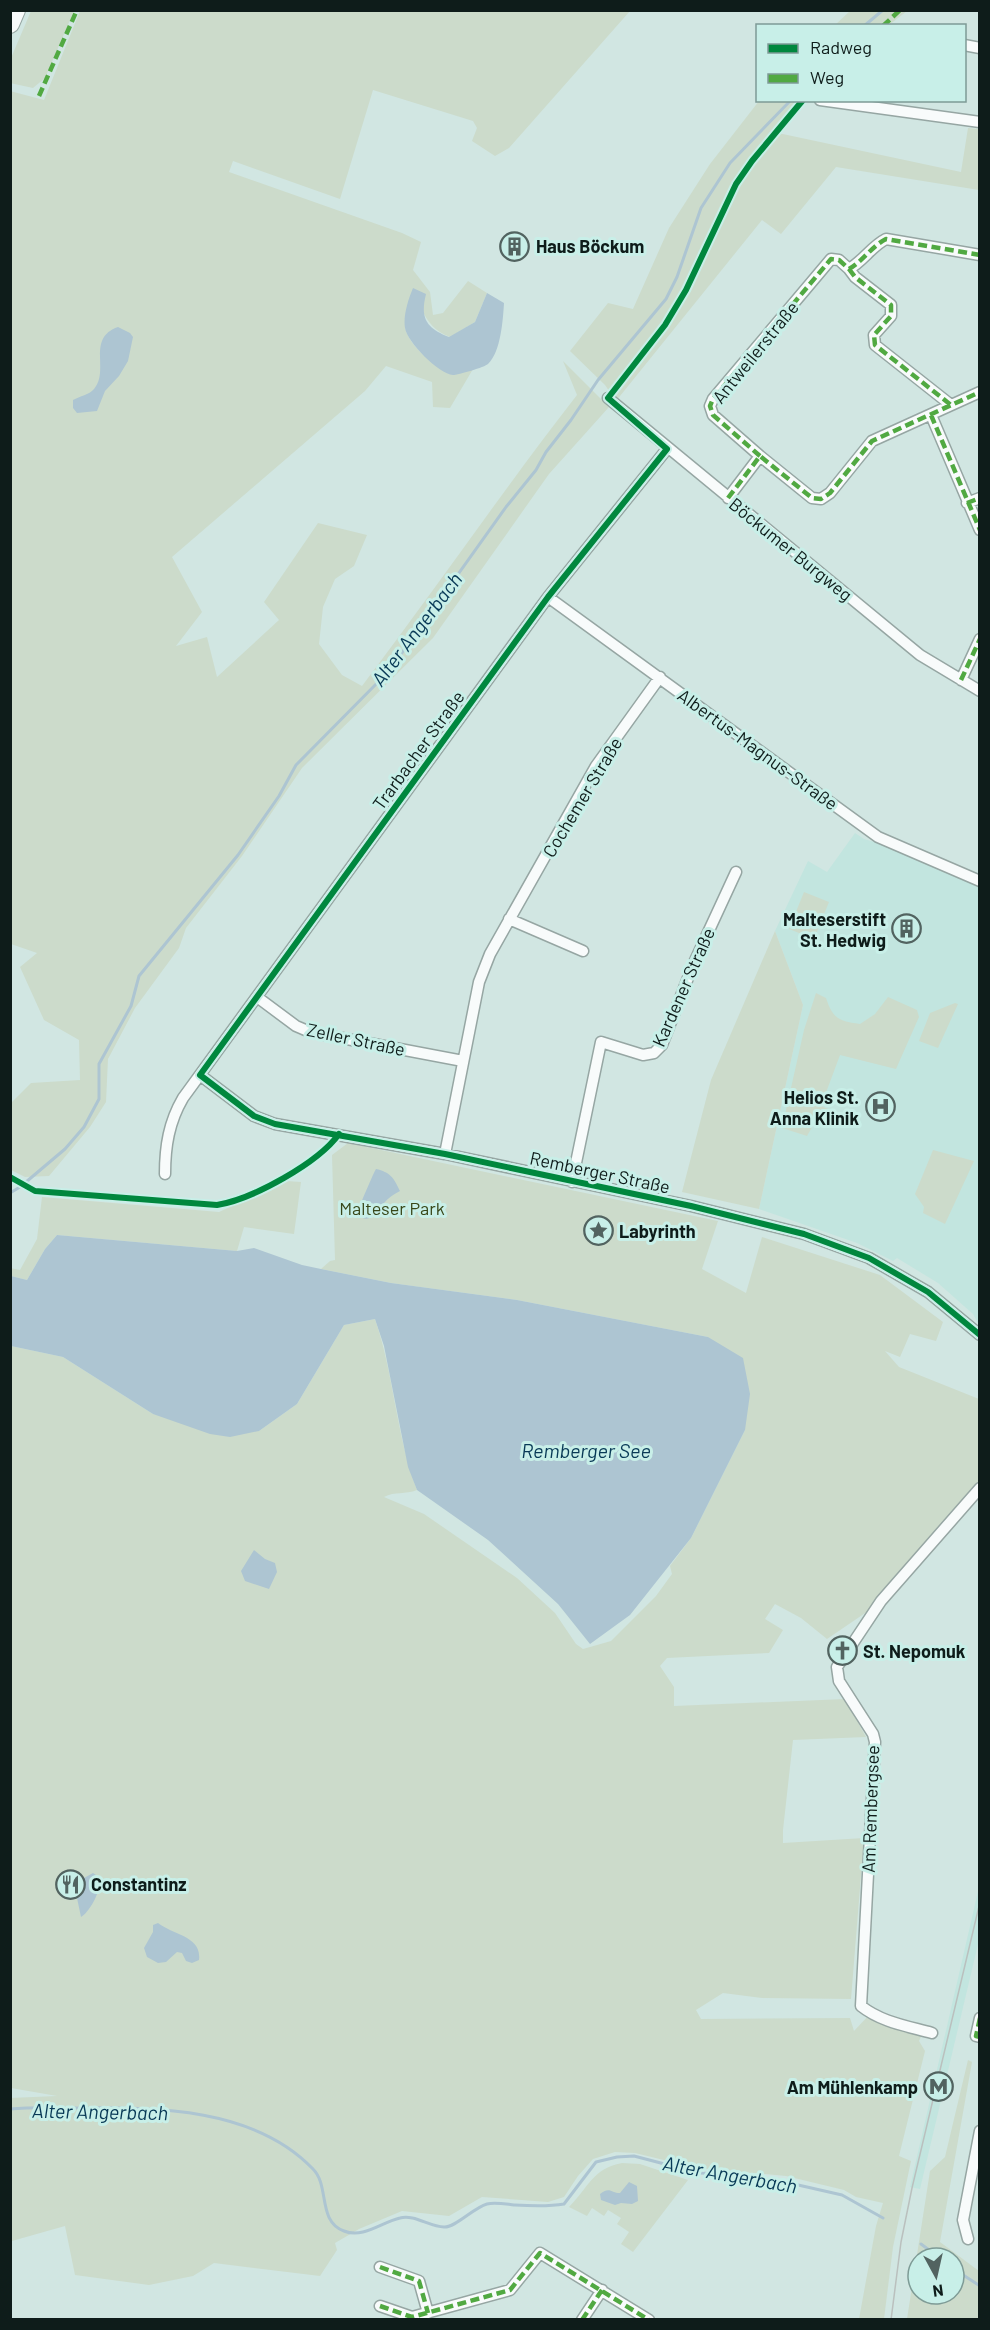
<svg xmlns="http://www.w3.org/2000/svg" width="990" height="2330" font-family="Barlow,sans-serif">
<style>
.built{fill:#c2e5df}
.green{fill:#ccdbcb;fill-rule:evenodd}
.water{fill:#adc5d2}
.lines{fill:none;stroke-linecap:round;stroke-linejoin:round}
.stream{stroke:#adc5d2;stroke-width:3}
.minor-casing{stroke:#96a6a3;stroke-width:13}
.motorway-casing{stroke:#96a6a3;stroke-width:20}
.minor{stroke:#f8fbfb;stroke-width:10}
.motorway{stroke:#f8fbfb;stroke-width:18}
.tram{stroke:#bac0be;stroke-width:1.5}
.quiet{stroke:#51a942;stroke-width:4.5;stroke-dasharray:9 4.5;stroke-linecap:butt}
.cycleway-casing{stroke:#c8efe8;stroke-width:10}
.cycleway{stroke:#00873e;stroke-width:6}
.labels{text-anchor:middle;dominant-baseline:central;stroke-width:6;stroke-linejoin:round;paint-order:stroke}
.poi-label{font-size:18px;font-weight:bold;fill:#0e1c1a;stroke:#c8efe8;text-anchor:start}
.street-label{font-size:18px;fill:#0e1c1a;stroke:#c8efe8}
.park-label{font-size:18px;fill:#384719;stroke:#c8efe8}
.water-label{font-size:20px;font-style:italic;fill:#083956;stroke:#c8efe8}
</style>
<rect width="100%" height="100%" fill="#d1e6e2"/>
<path class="built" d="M855,833L864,839L885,845L979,887V1325L973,1314L938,1283L897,1258L893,1261L857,1243L759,1209L803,1005L775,931L808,861L827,872Z
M979,1887V1940L920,2189L910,2187Z"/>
<path class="green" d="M31,11H74L45,78L33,88L10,83L11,58Z
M80,11H630L509,148L495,156L472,141L477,128L473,121L373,90L340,199L233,161L229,172L402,233L421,242L413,270L430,292L433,315L443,313L468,281L487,293L475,322L450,337C435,331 429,324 422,310L405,328C412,351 434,363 453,375L473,369L450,408L433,407L432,382L386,366L365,391L172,557L202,612L176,646L207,637L217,677L279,620L264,602L318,523L367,535L354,566L335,579L323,607L319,644L342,675L362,686C435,590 503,490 577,395L563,361L609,407L549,474L433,638L302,768L242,856L186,928L179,948L135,1008L108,1059L106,1102L90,1127L49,1176L25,1177L11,1170V1103L31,1083L80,1080L79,1040L44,1020L20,967L37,953L11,944L10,91L44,100Z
M850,11V10L907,11L889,25H835Z
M759,101H808L778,133L961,172L968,128L979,129V190L836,167L781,234L762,220L616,401L605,385L570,351L608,303L633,309L669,228L710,164Z
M804,892L829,902L814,939L789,929Z
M775,931L803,1005L759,1209L682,1192L711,1080Z
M816,993L826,998C833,1019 839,1021 860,1024L875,1014L888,997L917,1010L919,1017L896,1069L840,1055L821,1106L848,1117L845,1125L819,1115L807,1136L782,1128L804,1030Z
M955,1003L958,1004L938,1048L919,1041L930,1013Z
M348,1143L718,1221L702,1269L746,1293L762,1237L880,1275L943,1322L936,1341L910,1334L900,1357L885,1351L899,1367L979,1399V1482L949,1515L874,1607L827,1639L801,1618L775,1604L765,1619L783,1630L769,1653L667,1658L660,1666L674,1687V1706L845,1699L866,1737L793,1740L783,1830V1843L864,1838L851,1999L762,1998L723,1993L696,2010L701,2019L850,2018L854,2031L870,2014L924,2030L919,2041L925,2051L899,2156L911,2161L893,2247L884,2319H859L876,2226L883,2203L856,2197L844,2190L786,2176L697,2168L635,2153L615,2152L593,2159L578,2176L564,2197L548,2202L482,2197L449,2216L402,2211L359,2229L335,2243L337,2250L320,2276L214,2263L193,2276L149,2285L75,2275L65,2226L12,2241L10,2098L57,2096L11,2088V1346L63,1357L153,1414L259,1431L297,1404L344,1325L375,1319C394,1374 396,1435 417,1490C405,1495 395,1491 384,1497L424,1514L517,1578L555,1613L576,1644L583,1649L611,1641L656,1596L672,1574L670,1566L691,1538L745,1430L708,1337L517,1300L391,1283L321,1269L330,1261L335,1260L332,1155Z
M933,1150L974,1161L945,1224L923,1213L924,1207L915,1194Z
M286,1181L301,1182L294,1234L244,1227L237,1251L57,1235L45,1249L27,1280L11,1276L10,1268L20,1270L37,1239L42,1197L219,1212Z
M968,2060L972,2062L940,2242L979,2271V2319H907L930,2171L945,2157ZM918,2258H954V2294H918Z
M622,2163L640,2164L688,2180L633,2252L621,2244L629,2232L617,2224L621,2218L608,2210L604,2216L592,2208L587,2216L569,2207C589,2187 592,2169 622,2163Z"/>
<path class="water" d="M413,288L426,294C420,318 426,328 449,337L475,322L487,293L504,303C503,319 501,352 488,364C485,367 458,375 453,375C439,374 407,342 405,328C403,316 408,300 413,288Z
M118,327L130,333L133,337L128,361L119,376L105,391L97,411L77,413L73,408V400C80,396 89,395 94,389C110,371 86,338 118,327Z
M376,1169C390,1172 394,1178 400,1191C394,1194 388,1198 384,1203C375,1212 370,1226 357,1214C358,1209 374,1172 376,1169Z
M57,1235L237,1251L254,1248L302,1265L321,1269L391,1283L517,1300L708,1337L743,1358L750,1394L745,1430L691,1538L630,1615L590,1644L558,1604L488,1540L417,1490L408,1467L384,1346L375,1319L344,1325L297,1404L259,1431L230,1437L210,1434L153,1414L63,1357L11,1346V1276L27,1280L45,1249Z
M254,1550L265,1559L275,1563L277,1572L269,1589L245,1581L241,1571Z
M93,1873L99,1877C103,1888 90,1912 81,1917L77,1898L83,1888L84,1878Z
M158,1923C173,1935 202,1936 199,1960L192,1963L186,1961L182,1953L177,1952L166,1962L158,1963L147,1957L144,1948L153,1932V1925Z
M629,2182L637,2186L638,2201L632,2204L621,2203L615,2205L601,2200L600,2194C610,2186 611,2193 620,2193Z"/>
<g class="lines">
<path class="stream" d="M864,26L883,10
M26,1182L65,1149L84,1127L99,1099V1064L131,1006L139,976L238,855L279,796L296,765L389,671L506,507L536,470L546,452L571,420L598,380L666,299L677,277L701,208L730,163L791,100
M10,1193L20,1187
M10,2109C33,2107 56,2108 79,2108C157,2107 255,2108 313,2169C330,2186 317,2221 344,2231C363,2239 382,2222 400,2218C414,2214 430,2227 444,2227C455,2228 473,2208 487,2204C495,2202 505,2204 514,2205C531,2206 547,2207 564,2204L596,2162L617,2157L634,2156L699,2173L733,2174L785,2182L842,2195L883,2218
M921,2244L940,2258
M954,2269L980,2286"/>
<defs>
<path id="minor" d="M964,45L980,48
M820,100L980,122
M849,269L855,277L891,305V316L874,335L875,345L951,405
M608,398L920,655L980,691
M931,415L980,530
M760,456L713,415L710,406L713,399L831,259L839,260L849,269C863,261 872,246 886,239L980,255
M728,498L760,456L812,498L821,499L830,493L872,441L980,392
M967,503L980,498
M548,597L878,837L980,881
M961,680L980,639
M509,919L583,951
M257,997L296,1026L310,1032L463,1061
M200,1075L254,1116L275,1124L445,1154L691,1206L804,1234L869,1258L928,1292L980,1335
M445,1154L479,982L490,954L596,766L660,677
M165,1174C165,1146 169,1122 183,1098L548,597L667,449
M572,1182L601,1042L643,1055L654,1053L662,1045L693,965L736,872
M980,2018L976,2036L980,2037
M932,2033C907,2026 881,2022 861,2006L875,1742L873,1734L839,1681L837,1667L881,1601L980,1488
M968,2239L963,2220L980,2131
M380,2267L419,2281L428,2313
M380,2306L412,2317L510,2290L540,2253L649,2320
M582,2320L602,2290"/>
<path id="motorway" d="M10,24L16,10"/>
</defs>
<use href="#minor" class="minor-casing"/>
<use href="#motorway" class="motorway-casing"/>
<use href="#minor" class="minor"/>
<use href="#motorway" class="motorway"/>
<path class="tram" d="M891,2320L901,2242L912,2188L980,1902"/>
<path class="quiet" d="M883,26L900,10
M39,96L77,10
M849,269L855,277L891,305V316L874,335L875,345L951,405
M931,415L980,530
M760,456L713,415L710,406L713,399L831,259L839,260L849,269C863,261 872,246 886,239L980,255
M728,498L760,456L812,498L821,499L830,493L872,441L980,392
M967,503L980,498
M961,680L980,639
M980,2018L976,2036L980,2037
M380,2267L419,2281L428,2313
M380,2306L412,2317L510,2290L540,2253L649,2320
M582,2320L602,2290"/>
<defs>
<path id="cycleway" d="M803,100L752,161L736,184L686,290L665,325L608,398L667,449L548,597L200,1075L254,1116L275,1124L445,1154L691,1206L804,1234L869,1258L928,1292L980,1335
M10,1177L35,1191L217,1205C253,1199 318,1163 339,1134"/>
</defs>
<use href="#cycleway" class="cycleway-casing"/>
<use href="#cycleway" class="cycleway"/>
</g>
<defs>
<symbol id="building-ring" viewBox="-11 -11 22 22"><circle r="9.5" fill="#c8efe8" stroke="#526360" stroke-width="1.5"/><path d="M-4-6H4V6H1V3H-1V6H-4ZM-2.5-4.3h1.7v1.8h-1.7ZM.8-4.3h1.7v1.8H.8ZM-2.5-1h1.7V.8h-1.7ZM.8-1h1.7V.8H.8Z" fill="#526360"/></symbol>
<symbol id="hospital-ring" viewBox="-11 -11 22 22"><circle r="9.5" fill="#c8efe8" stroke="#526360" stroke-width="1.5"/><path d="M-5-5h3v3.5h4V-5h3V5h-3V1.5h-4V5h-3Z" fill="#526360"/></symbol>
<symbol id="sight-ring" viewBox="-11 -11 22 22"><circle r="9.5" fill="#c8efe8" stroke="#526360" stroke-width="1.5"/><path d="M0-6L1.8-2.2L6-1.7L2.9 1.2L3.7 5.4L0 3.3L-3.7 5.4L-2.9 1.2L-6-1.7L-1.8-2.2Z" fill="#526360"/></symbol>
<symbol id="church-ring" viewBox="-11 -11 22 22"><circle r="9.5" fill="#c8efe8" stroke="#526360" stroke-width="1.5"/><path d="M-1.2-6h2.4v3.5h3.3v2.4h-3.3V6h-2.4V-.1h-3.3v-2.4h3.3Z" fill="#526360"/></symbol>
<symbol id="restaurant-ring" viewBox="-11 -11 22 22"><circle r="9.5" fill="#c8efe8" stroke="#526360" stroke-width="1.5"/><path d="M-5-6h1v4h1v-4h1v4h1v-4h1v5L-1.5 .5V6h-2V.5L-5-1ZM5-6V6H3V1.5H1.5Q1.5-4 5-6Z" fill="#526360"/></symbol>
<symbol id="metro-ring" viewBox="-11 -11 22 22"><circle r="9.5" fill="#c8efe8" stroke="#526360" stroke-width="1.5"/><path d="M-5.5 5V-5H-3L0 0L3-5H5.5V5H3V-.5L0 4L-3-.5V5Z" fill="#526360"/></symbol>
</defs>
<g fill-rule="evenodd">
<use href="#building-ring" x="498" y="230" width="33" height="33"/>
<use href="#building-ring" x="890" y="912" width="33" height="33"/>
<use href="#hospital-ring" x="864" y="1090" width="33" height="33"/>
<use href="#sight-ring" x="582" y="1214" width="33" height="33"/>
<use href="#church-ring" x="826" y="1634" width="33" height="33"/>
<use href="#restaurant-ring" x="54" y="1868" width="33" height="33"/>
<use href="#metro-ring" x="922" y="2070" width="33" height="33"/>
</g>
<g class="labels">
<g class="poi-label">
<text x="536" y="246">Haus Böckum</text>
<text x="886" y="919" text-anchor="end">Malteserstift<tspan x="886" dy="21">St. Hedwig</tspan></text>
<text x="859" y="1097" text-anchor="end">Helios St.<tspan x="859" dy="21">Anna Klinik</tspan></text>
<text x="619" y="1231">Labyrinth</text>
<text x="863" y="1651">St. Nepomuk</text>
<text x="91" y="1884">Constantinz</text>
<text x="918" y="2087" text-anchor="end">Am Mühlenkamp</text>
</g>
<g class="street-label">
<text transform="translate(755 352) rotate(-51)">Antweilerstraße</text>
<text transform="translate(791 549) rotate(39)">Böckumer Burgweg</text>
<text transform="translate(758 749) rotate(36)">Albertus-Magnus-Straße</text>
<text transform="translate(418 750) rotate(-54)">Trarbacher Straße</text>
<text transform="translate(582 797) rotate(-59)">Cochemer Straße</text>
<text transform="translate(683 987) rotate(-66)">Kardener Straße</text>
<text transform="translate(356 1039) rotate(12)">Zeller Straße</text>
<text transform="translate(600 1172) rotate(12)">Remberger Straße</text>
<text transform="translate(870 1809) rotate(-88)">Am Rembergsee</text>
</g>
<g class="park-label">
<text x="392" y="1208">Malteser Park</text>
</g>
<g class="water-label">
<text transform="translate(416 629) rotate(-53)">Alter Angerbach</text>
<text x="586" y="1450">Remberger See</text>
<text transform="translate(100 2111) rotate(1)">Alter Angerbach</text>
<text transform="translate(730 2174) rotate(10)">Alter Angerbach</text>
</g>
</g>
<rect width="990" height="2330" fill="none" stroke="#0e1c1a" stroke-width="24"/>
<rect x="756" y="24" width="210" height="78" fill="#c8efe8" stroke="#7e9b96" stroke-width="1.5"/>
<rect x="768" y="44" width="30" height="9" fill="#00873e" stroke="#7e9b96" stroke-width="1.5"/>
<text x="810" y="54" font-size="18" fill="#0e1c1a">Radweg</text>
<rect x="768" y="74" width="30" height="9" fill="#51a942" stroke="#7e9b96" stroke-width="1.5"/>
<text x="810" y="84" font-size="18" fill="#0e1c1a">Weg</text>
<g transform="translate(936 2276) rotate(172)"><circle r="28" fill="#c8efe8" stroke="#7e9b96" stroke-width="1.5"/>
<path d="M0-4.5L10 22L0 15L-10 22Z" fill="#526360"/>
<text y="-9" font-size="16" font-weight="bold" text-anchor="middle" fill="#0e1c1a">N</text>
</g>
</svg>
